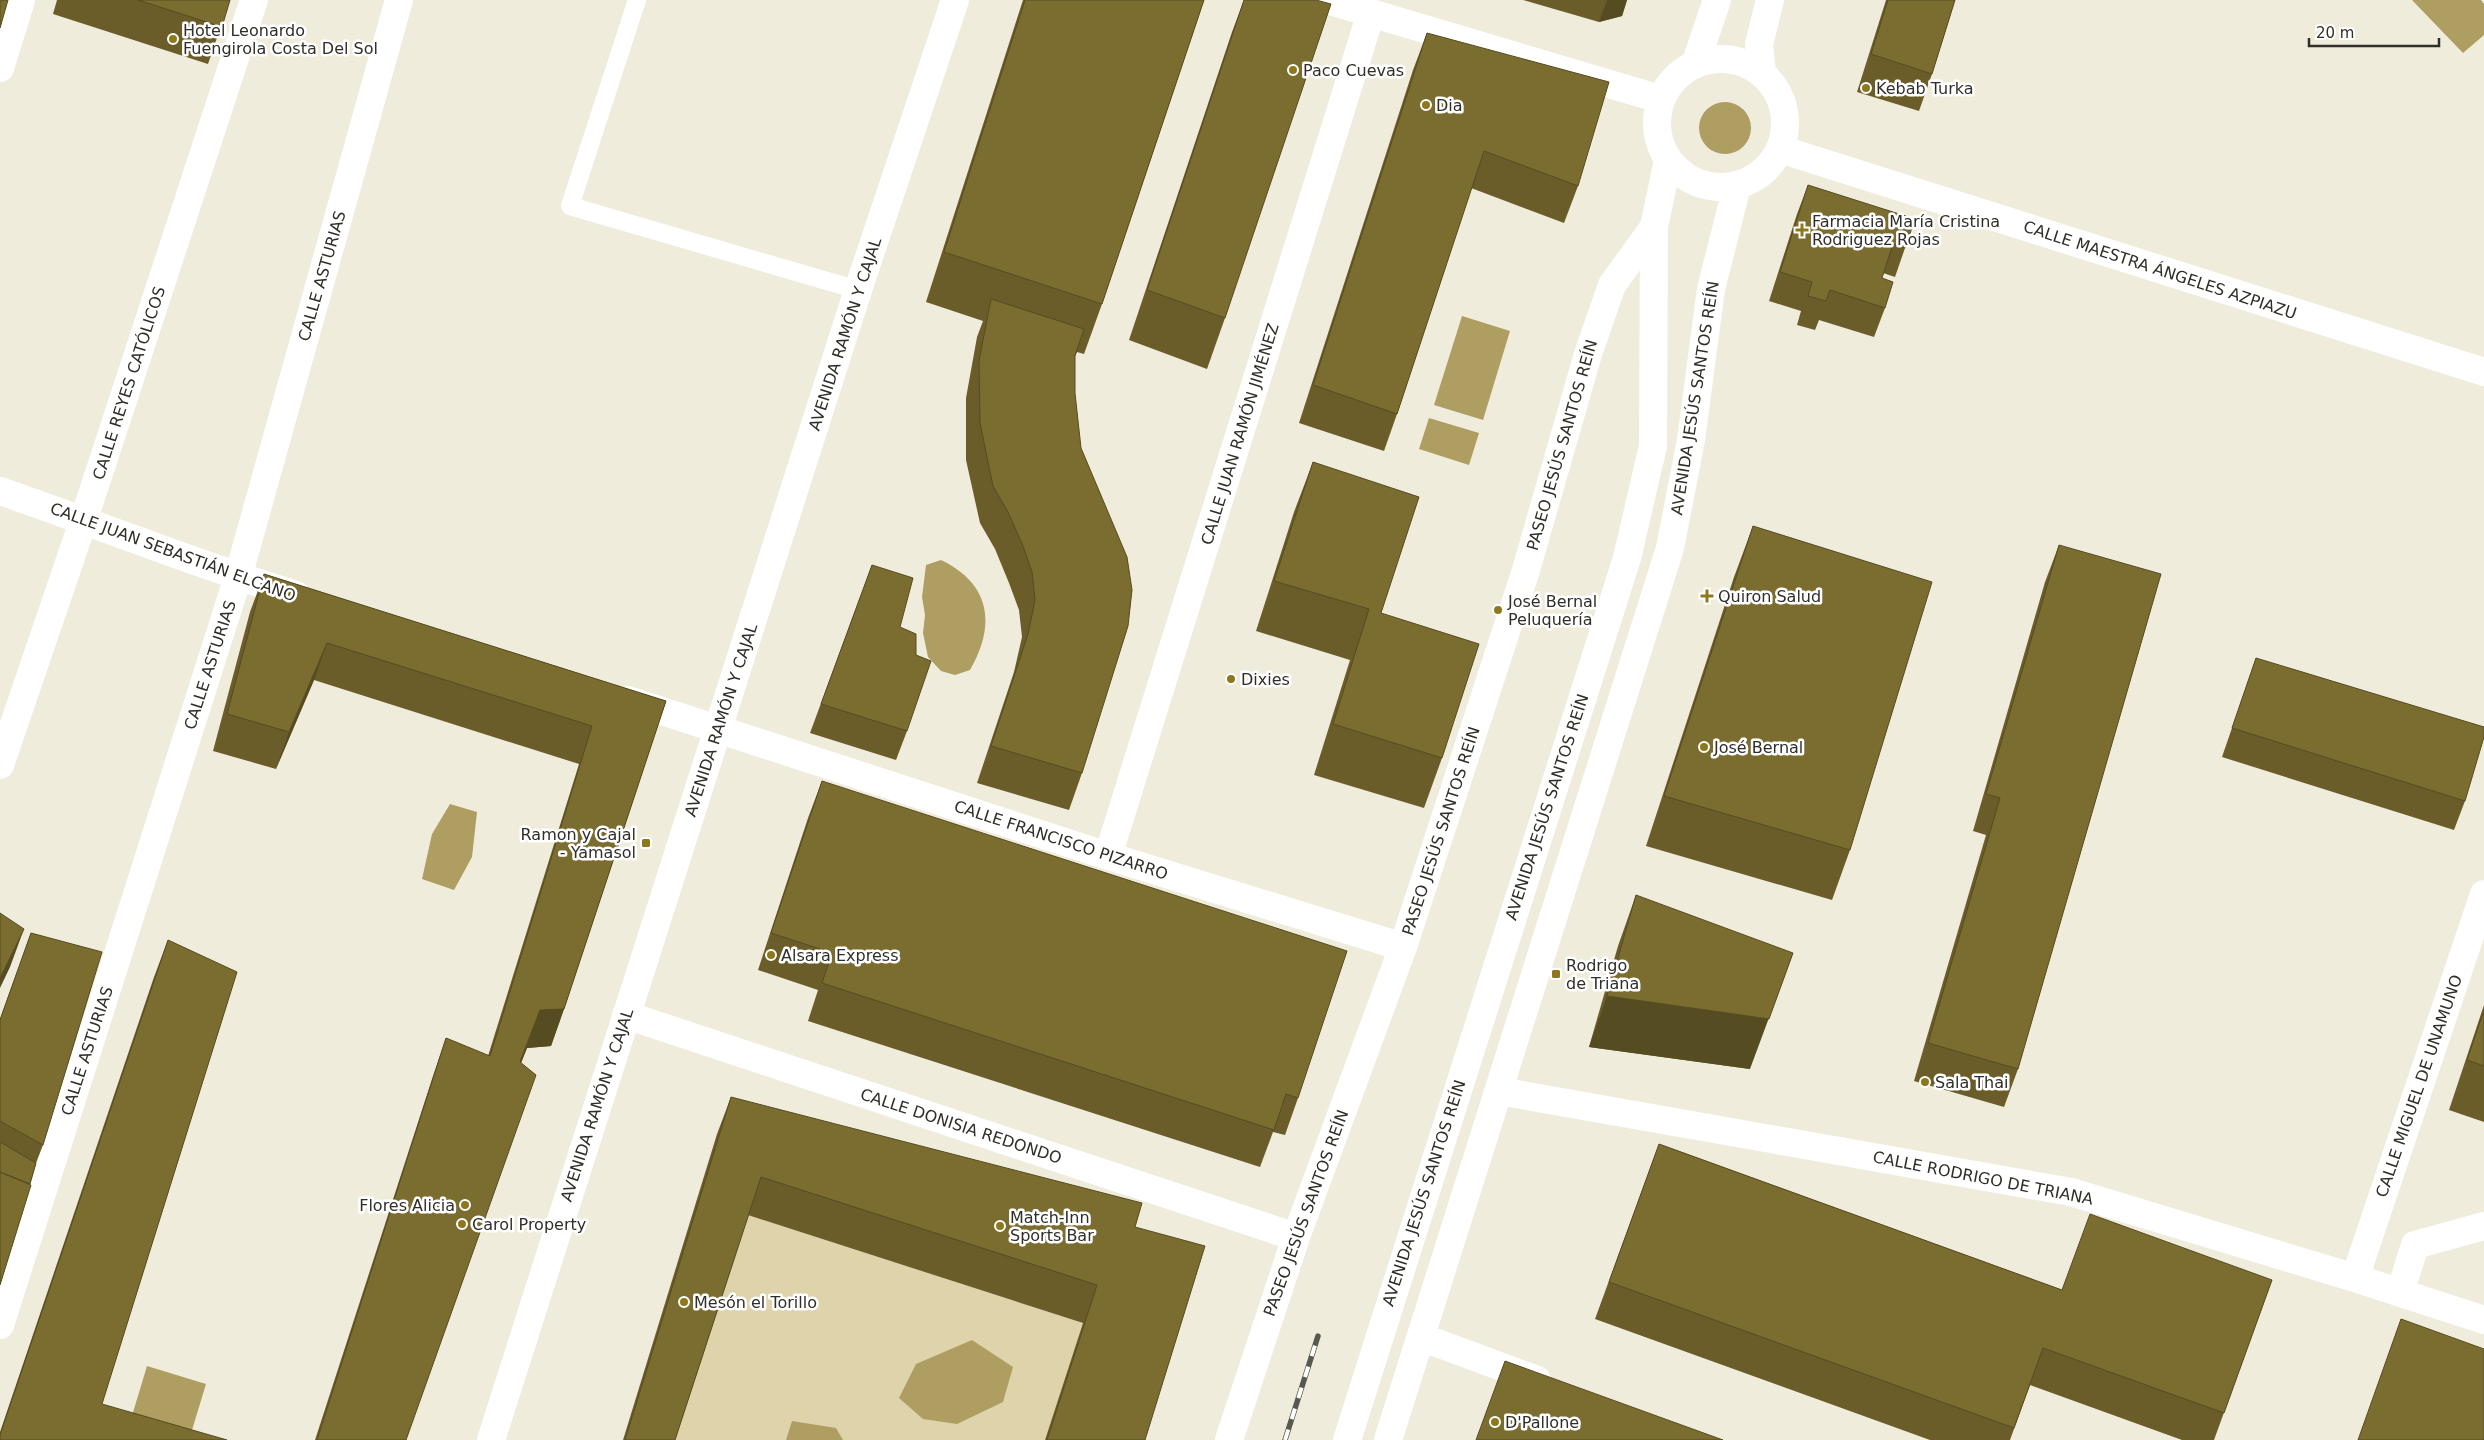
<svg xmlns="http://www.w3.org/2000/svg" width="2484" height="1440" font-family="'DejaVu Sans',sans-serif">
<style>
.green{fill:#ded3ab}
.water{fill:#ae9e61}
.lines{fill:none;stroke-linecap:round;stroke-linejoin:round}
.lane{stroke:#fff;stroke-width:18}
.street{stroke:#fff;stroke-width:28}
.rail-casing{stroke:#595850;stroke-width:5.5}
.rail{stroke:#fff;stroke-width:4;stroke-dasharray:11;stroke-linecap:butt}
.wall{fill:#6a5d29}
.shaded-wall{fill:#564c22}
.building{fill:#7b6c30;stroke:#564c22}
.poi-dot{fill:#8e781d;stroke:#fff;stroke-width:2}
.labels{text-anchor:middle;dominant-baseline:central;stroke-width:5;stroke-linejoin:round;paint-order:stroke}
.poi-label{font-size:16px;fill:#2f2e28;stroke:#fff;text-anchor:start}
.street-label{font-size:16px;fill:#2f2e28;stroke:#fff}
</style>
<rect width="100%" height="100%" fill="#f0ecdc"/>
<path class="green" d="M747,1214L1083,1323L1045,1440H673Z"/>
<path class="water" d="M2412,0H2481L2484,4V35L2463,53Z
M1699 128a26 26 0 1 1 52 0a26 26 0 1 1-52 0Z
M1462,316L1510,331L1483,420L1434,405Z
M1429,418L1479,433L1469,465L1419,449Z
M941,560C991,584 996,625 970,670L955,675L941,671L928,657L923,633L925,615L922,597L926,565Z
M450,804L477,812L472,857L454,890L422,879L432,834Z
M972,1340L1013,1367L1003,1402L957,1424L923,1419L899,1398L916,1364Z
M147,1366L206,1384L189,1440L128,1429Z
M792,1421L836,1428L843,1440H786Z"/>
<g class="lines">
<path class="lane" d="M637,0L570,206L858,290"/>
<path class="street" d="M1327,0L1660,99
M1657 123a64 64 0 1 1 128 0a64 64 0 1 1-128 0Z
M1695,65L1717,0
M0,68L21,0
M1762,73L1759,44L1770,0
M1780,149L2484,372
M0,491C99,525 196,564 296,595
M628,700L1108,856L1403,947
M0,765L84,519L254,0
M1108,856L1371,13
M626,1015L1296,1237
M1499,1091L2071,1192L2355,1278L2484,1320
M2355,1278L2484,894
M2400,1293L2415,1245L2484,1226
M0,1325L238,577L399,0
M1421,1337L1537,1380
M491,1440L858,290L955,0
M1229,1440L1296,1237L1403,947L1526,570L1588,354L1612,285L1654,227
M1347,1440L1627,558L1653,446L1654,227L1668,160
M1388,1440L1670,548L1691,440L1711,289L1737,186"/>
<defs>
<path id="rail" d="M1285,1440L1318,1336"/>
</defs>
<use href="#rail" class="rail-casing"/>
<use href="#rail" class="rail"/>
</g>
<path class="wall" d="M57,0H230L208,64L53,14Z
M1023,0H1204L1102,304L1084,354L1077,352L1075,356V393L1082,773L1069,810L977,783L1014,672L1022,637L1019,610L1009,583L995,549L980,523L966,460V398L977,337L983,321L926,302Z
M1244,0H1316L1225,318L1207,369L1129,340L1232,32Z
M1523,0H1627L1622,16L1599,22Z
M1886,0H1955L1932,74L1919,111L1857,92Z
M1427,33L1578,186L1564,223L1471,188L1397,414L1384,451L1299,423L1413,70Z
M1808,185L1905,248L1895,277L1883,273L1882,278L1885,308L1874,337L1819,320L1815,330L1797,325L1801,311L1769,301L1797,214Z
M1313,462L1381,613L1442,758L1424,808L1314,775L1350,660L1256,631L1294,512Z
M1753,526L1850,850L1832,900L1646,846L1734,577Z
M2059,545L2018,1069L2004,1107L1914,1081L1986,835L1973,831L2045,582Z
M872,565L900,627L907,731L896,760L810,733Z
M264,574L666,701L564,1009L551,1046L527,1048L521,1063L406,1440H315L433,1076L446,1038L488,1056L579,764L314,680L276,769L213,751L250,612Z
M2256,658L2465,801L2454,830L2222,757Z
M822,781L1298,1098L1285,1135L1273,1132L1260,1167L808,1021L818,990L758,970L808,818Z
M1636,895L1750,1069L1589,1047L1618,946Z
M31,933L43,1145L36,1163L0,1285V1019Z
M168,940L102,1404L0,1440V1432L154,977Z
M2484,1005V1122L2449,1110Z
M731,1097L1135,1227L1145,1440H1045L1083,1323L748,1215L675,1440H623L717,1134Z
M1659,1144L2062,1290L2272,1280L2214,1440H2182L2030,1385L2010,1440H1930L1595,1319Z"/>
<path class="shaded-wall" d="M1607,0H1627L1622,16L1599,22Z
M327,643L314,680L276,769L289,732Z
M24,929L10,967L0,988V978Z
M1793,953L1750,1069L1589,1047L1607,996Z
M564,1009L551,1046L527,1048L506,1100L540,1010Z"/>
<path class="building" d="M0,0H8L0,28Z
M138,0H230L222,27Z
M1025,0H1204L1102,304L944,252Z
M1244,0H1316L1331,4L1225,318L1147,290Z
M1888,0H1955L1932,74L1871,54Z
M1427,33L1609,82L1578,186L1484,151L1397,414L1313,385Z
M1808,185L1915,219L1905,248L1893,244L1882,278L1893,282L1885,308L1830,290L1826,301L1808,296L1812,282L1780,272Z
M991,299L1084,329L1075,356V393L1081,448L1127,557L1132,590L1128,626L1082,773L991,746L1028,634L1035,600L1032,572L1023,546L1008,512L993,486L980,423L979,361Z
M1313,462L1419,497L1381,613L1479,644L1442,758L1333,724L1369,609L1274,581Z
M1753,526L1932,582L1850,850L1664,796Z
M2059,545L2161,574L2018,1069L1928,1043L2000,798L1986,794Z
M872,565L913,578L900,627L916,634V655L931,661L907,731L821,704Z
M264,574L666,701L564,1009L540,1010L520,1062L536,1075L406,1440H317L446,1038L490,1056L592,726L327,643L289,732L227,714Z
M2256,658L2484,727V737L2465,801L2232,728Z
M822,781L1347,951L1298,1098L1286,1094L1274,1130L822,983L832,953L771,933Z
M1636,895L1793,953L1769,1019L1607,996Z
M0,913L24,929L0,978Z
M31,933L102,952L43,1145L0,1121V1020Z
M168,940L237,972L102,1404L227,1440H0V1435Z
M2484,1010V1066L2467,1060Z
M731,1097L1142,1203L1135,1227L1205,1246L1145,1440H1047L1097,1285L761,1177L675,1440H625Z
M0,1142L36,1163L30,1184L0,1172Z
M1659,1144L2062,1290L2090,1214L2272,1280L2224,1413L2043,1348L2014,1428L1609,1282Z
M0,1172L31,1185L0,1285Z
M2401,1319L2484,1349V1440H2358Z
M1505,1361L1723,1440H1476Z"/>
<g class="poi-dot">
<circle cx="173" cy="39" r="5"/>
<circle cx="1293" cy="70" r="5"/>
<circle cx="1866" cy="88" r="5"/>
<circle cx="1426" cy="105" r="5"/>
<path d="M1799.5 222.5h5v5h5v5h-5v5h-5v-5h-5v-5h5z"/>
<path d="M1704.5 588.5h5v5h5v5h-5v5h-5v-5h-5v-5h5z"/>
<circle cx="1498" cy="610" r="5"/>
<circle cx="1231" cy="679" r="5"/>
<circle cx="1704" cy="747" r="5"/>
<rect x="641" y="838" width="10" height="10" rx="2.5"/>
<circle cx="771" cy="955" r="5"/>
<rect x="1551" y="969" width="10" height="10" rx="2.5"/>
<circle cx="1925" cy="1082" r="5"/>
<circle cx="465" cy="1205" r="5"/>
<circle cx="462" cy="1224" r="5"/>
<circle cx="1000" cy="1226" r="5"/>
<circle cx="684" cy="1302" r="5"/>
<circle cx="1495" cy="1422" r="5"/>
</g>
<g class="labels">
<g class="poi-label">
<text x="183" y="30">Hotel Leonardo<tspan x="183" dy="18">Fuengirola Costa Del Sol</tspan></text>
<text x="1303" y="70">Paco Cuevas</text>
<text x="1876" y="88">Kebab Turka</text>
<text x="1436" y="105">Dia</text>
<text x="1812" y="221">Farmacia María Cristina<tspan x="1812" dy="18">Rodriguez Rojas</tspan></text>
<text x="1718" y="596">Quiron Salud</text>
<text x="1508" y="601">José Bernal<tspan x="1508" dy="18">Peluquería</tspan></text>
<text x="1241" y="679">Dixies</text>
<text x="1714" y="747">José Bernal</text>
<text x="636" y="834" text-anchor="end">Ramon y Cajal<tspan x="636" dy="18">- Yamasol</tspan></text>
<text x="781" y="955">Alsara Express</text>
<text x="1566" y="965">Rodrigo<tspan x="1566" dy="18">de Triana</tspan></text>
<text x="1935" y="1082">Sala Thai</text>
<text x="455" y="1205" text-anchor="end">Flores Alicia</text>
<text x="1010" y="1217">Match-Inn<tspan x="1010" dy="18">Sports Bar</tspan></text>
<text x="472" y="1224">Carol Property</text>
<text x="694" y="1302">Mesón el Torillo</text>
<text x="1505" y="1422">D'Pallone</text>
</g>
<g class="street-label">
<text transform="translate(2160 270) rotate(18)">CALLE MAESTRA ÁNGELES AZPIAZU</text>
<text transform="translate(322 276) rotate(-74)">CALLE ASTURIAS</text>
<text transform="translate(845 334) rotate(-72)">AVENIDA RAMÓN Y CAJAL</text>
<text transform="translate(129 383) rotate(-72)">CALLE REYES CATÓLICOS</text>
<text transform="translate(1695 398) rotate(-81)">AVENIDA JESÚS SANTOS REÍN</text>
<text transform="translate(1240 434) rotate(-73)">CALLE JUAN RAMÓN JIMÉNEZ</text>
<text transform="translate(1562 445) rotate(-74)">PASEO JESÚS SANTOS REÍN</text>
<text transform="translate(173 552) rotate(20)">CALLE JUAN SEBASTIÁN ELCANO</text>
<text transform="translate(210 665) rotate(-72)">CALLE ASTURIAS</text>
<text transform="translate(721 720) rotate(-72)">AVENIDA RAMÓN Y CAJAL</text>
<text transform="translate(1547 807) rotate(-72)">AVENIDA JESÚS SANTOS REÍN</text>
<text transform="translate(1441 831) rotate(-72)">PASEO JESÚS SANTOS REÍN</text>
<text transform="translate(1061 840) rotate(18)">CALLE FRANCISCO PIZARRO</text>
<text transform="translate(87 1051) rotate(-72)">CALLE ASTURIAS</text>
<text transform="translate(2419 1086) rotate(-71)">CALLE MIGUEL DE UNAMUNO</text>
<text transform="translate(597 1105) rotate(-72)">AVENIDA RAMÓN Y CAJAL</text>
<text transform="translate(961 1126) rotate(18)">CALLE DONISIA REDONDO</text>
<text transform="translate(1983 1178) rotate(11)">CALLE RODRIGO DE TRIANA</text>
<text transform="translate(1424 1193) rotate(-72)">AVENIDA JESÚS SANTOS REÍN</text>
<text transform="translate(1306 1213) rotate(-70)">PASEO JESÚS SANTOS REÍN</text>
</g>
</g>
<path d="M2309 38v8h130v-8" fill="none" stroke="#2f2e28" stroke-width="2.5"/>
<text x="2316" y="38" font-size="15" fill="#2f2e28" stroke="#ffffff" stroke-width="4" paint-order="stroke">20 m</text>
</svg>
